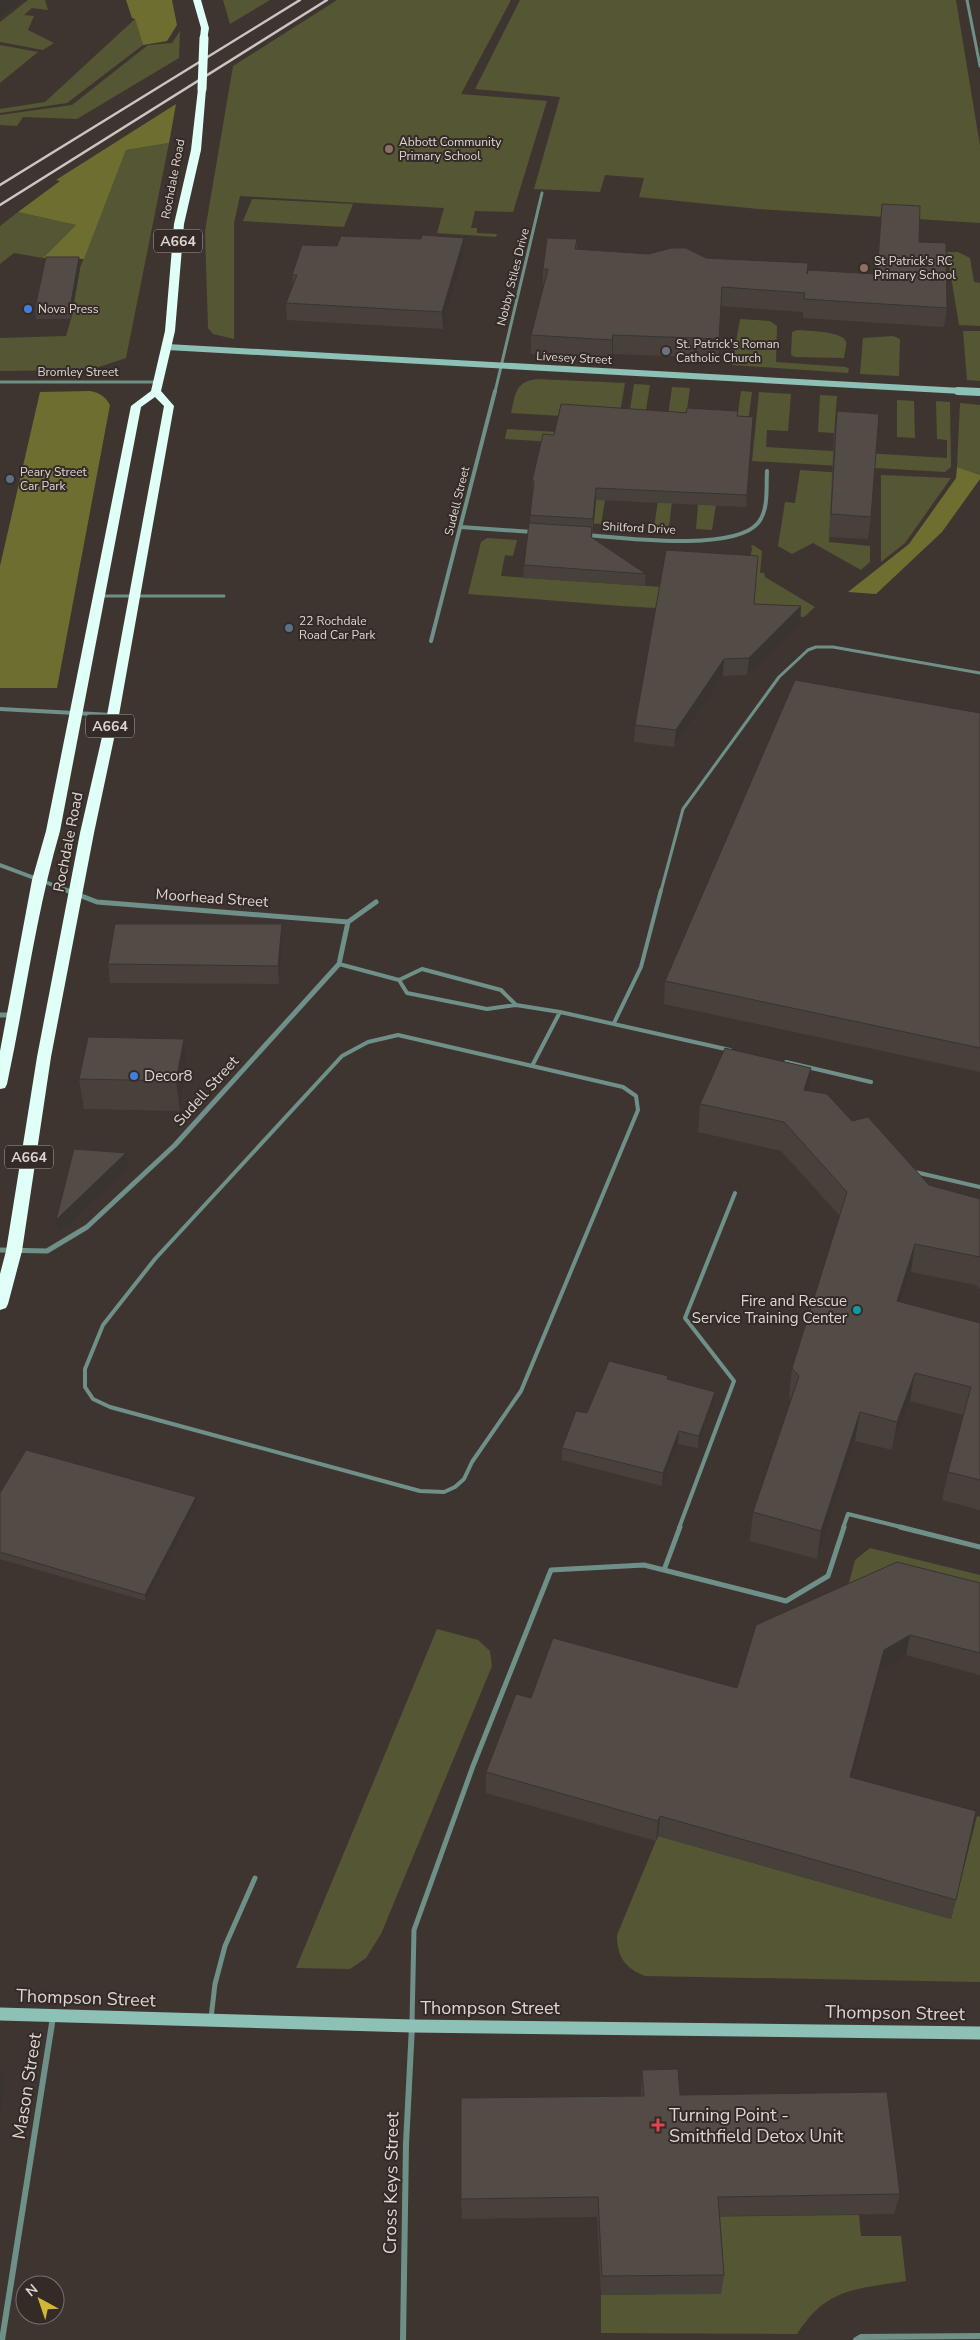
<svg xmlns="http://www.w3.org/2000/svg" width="980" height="2340" font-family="'Nunito Sans',sans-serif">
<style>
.green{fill:#555634}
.forest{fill:#6d6f31}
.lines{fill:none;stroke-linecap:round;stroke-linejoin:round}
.lane-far2{stroke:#6f9088;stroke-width:3}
.lane-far1{stroke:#6f9088;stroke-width:4}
.lane{stroke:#6f9088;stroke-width:5}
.street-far3{stroke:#6f9088;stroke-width:3}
.street-far2{stroke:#6f9088;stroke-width:4}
.street-far1{stroke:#6f9088;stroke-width:5}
.street{stroke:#6f9088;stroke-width:6}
.secondary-far2{stroke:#8dc1b5;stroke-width:6}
.secondary-far1{stroke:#8dc1b5;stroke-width:8}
.secondary{stroke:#8dc1b5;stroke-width:13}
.highway{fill:#e0fff7;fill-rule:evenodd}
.rail{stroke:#ccc6c3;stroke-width:2.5}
.highway-bridge{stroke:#e0fff7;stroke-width:9}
.wall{fill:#47403b}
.shaded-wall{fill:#3a3430}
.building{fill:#534b45;stroke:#3a3430}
.education-dot{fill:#8d6e63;stroke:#342b27;stroke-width:2}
.shop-dot{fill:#3f7fe0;stroke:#342b27;stroke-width:2}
.worship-dot{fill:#6b7280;stroke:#342b27;stroke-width:2}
.service-dot{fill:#5c6f8a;stroke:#342b27;stroke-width:2}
.culture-dot{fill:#0f9aa8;stroke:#342b27;stroke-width:2}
.health-dot{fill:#e0444e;stroke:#342b27;stroke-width:2}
.labels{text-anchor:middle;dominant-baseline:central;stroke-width:4;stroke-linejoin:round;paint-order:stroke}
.far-poi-label{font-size:12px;fill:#ddd7d4;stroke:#342b27;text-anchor:start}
.far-street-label{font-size:12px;fill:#ddd7d4;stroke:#342b27}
.shield{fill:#342b27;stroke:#aaa3a0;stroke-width:1}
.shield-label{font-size:14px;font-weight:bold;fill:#ddd7d4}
.street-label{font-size:15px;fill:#ddd7d4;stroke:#342b27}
.poi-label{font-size:15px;fill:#ddd7d4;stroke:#342b27;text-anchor:start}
.near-street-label{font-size:18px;fill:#ddd7d4;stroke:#342b27}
.near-poi-label{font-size:18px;fill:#ddd7d4;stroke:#342b27;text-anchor:start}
</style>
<rect width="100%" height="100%" fill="#3e3531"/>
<path class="green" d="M28,0H45L48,10L32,8L24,15L34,16L28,30L54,43L43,50L0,42V22Z
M223,0H270L230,24Z
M337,0H511L461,94L547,101L513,212L475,211L471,228H477V233L497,234L496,237L437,233L444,208L240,196L234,223V339L213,334L208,328L205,231L233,66Z
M520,0H956L980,146V223L758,209L639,197L644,178L605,175L600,192L534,189L560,97L475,89Z
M135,19L143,45L67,103L0,113V109L45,102Z
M180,31L179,58L77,119L23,117L17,126L0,125V115L72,105L148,45L172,43Z
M0,45L38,52L0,83Z
M169,143L126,358L90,370L0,371V338L66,336L71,319L80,268L126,150Z
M252,199L353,204L344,227L243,221Z
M18,212L76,225L43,258L14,253L0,264V226Z
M947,252H958L970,258L974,282L980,283V326L959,325Z
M740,319L770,321L777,326L776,362L846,367L849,369L848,373L732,365Z
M797,330C807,331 844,331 846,342C847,347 844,354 844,358L795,357L791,355L792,332Z
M963,331H980V381L967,380Z
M893,336L900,339L899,376L860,374L863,338Z
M537,379L625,383L601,524L538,520L594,418L511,413C516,393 515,382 537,379Z
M634,384L650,385L644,422L737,420L741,391L752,392L743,460L623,453Z
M672,387L690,388L685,424L667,423Z
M759,392L791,394L788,431L767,430L766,447L947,458V440L937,439L936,401L950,402L951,467L945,472L752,461Z
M820,395L837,396L834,433L818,432Z
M897,400L914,401L915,438L897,437Z
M960,403L980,405V475L957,467Z
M507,429L557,432L555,442L505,439Z
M800,470L872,475L831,509L829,542L870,546V562L861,570L813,543L792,554L778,546L785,502L795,503Z
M881,475L951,478L905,543L881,562Z
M658,501L672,502L669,527H654Z
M698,504L716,505L712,530L696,529Z
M487,538L517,540L513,556L505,555L501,576L692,589L748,572L752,548L751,546L753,545L762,551L760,573H764L765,577L815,607L804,617L622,606L468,594L481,542Z
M870,1548L980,1575V1605L845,1598L855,1560Z
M437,1629L478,1640L490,1651L492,1666L381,1934L366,1958L350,1969L296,1968Z
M977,1816L980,1817V1982L645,1976C625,1968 617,1957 617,1935L658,1836L951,1919Z
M859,2215L861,2236H901L906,2281C856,2289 826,2288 797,2334L601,2333V2295L721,2293L683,2217Z"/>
<path class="forest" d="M126,0H172L177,25L167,41L143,45L135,19L132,18Z
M176,104L169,143L126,150L84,259L43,258L76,225L18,212L60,181L56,180Z
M90,391C100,393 105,396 110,405L57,688H0V566L40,392Z
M957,467L980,475V479L942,532L876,594L848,592L909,544L956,478Z"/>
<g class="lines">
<path class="lane-far2" d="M101,596H224
M661,891L683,809L779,677L808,650L816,647H833L980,673"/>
<path class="lane-far1" d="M339,964L399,980L422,969L501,990L516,1005
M399,980L407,993L487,1009L516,1005L560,1012L730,1050
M614,1023L641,967L661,890
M398,1035L623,1087L636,1096L638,1110L521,1391L472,1462L464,1479L455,1487L444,1492L420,1491L110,1407L93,1399L85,1387V1369L103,1325L155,1259L342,1056L368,1042Z
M786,1062L871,1082
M532,1066L560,1012
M915,1172L980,1187
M679,1528L734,1381L685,1318L735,1193
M843,1528L848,1514L905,1528"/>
<path class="lane" d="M900,1527L980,1547
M664,1570L680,1527
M211,2018L215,1984L225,1946L255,1878
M412,2023L414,1930L473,1766L551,1570L644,1565L786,1601L828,1576L844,1527"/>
<path class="street-far3" d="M967,0L980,66
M0,382H157
M495,392L542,193"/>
<path class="street-far2" d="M461,527L533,532
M586,535C623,538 734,552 758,523C769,510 766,487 767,471
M431,641L495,391
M0,709L112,715
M0,865L69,891"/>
<path class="street-far1" d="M66,890L97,902L348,922
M0,1015H12
M0,1250L47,1251L87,1227L175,1145L339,964L348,922L376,902"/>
<path class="street" d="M2,2340L53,2017
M403,2340L406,2144L412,2026
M856,2340L861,2337L980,2336"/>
<path class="secondary-far2" d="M167,347L980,392"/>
<path class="secondary-far1" d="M958,391L980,392"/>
<path class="secondary" d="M0,2014L412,2026L980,2033"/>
<path class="highway" d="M193,0H201L209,28L207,40L200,38L201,28Z
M202,86L206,89L201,150L184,224L175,331L161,391L174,406L119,715L94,833L51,1057L22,1251L8,1304L6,1308L0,1310V1274L6,1251L37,1057L80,833L107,715L164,406L155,397L141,407L60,831C36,914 25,1000 7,1084L5,1088L0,1089V1051L32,880L46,831L131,406L151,391L165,331L174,224L191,150L198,89Z"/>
<path class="rail" d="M0,185L300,0
M0,205L327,0"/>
<path class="highway-bridge" d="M202,89L204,38"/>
</g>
<path class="wall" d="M882,204L919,242L947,308L944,327L803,318V312L721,306L718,358L613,354L612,359L531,354V335L543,287V269L577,239V249L706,258L807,274H876Z
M464,254L443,329L287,320L286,303L293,287L292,275Z
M79,257L80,268L71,319H36L35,308Z
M837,411L871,517L868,539L829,537L834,433Z
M676,412L753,417L746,507L596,500L592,538L646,574L645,586L523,578L524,565L530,523V515L533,493L532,481L554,435Z
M754,604L801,606L800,623L747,675L723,676L674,747L634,742L635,725Z
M980,713V1072L664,1004L665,981Z
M282,924L283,943L279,984L110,983L108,964Z
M187,1069L180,1111L84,1109L79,1079Z
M808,1091L852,1121L929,1185L980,1199V1290L976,1285L911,1272L901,1302L980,1323V1510L942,1500L948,1472L964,1415L910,1401L892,1450L855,1441L817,1559L750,1541L753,1512L791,1400L789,1396L792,1368L840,1216L781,1151L698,1132L700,1104Z
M668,1380L714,1405L698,1448L678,1444L662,1486L562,1460V1448L587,1413Z
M0,1493L197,1503L146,1601L0,1559Z
M980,1583V1675L906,1655L880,1671L852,1777L956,1900L951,1919L658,1836L656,1841L486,1793V1772L531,1698L737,1688Z
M642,2070L680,2095L900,2194L894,2214L720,2216L724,2275L721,2294L601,2295L597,2217L462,2219L461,2199L641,2096Z"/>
<path class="shaded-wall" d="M0,0H22L0,17Z
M464,238V254L443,329L442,312Z
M79,257L80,268L71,319L70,308Z
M613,335V354L612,359V340Z
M596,488V500L593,531V519Z
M801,606L800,623L747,675L749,658Z
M724,659L723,676L674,747L676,730Z
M282,924L283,943L279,984L278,966Z
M184,1039L187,1069L180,1111L176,1081Z
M811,1068L808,1097L804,1090Z
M126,1153L128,1166L59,1233L56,1220Z
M915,1244L911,1272L892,1329L897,1301Z
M915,1373L910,1401L892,1450L897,1422Z
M715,1392L714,1405L698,1448L699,1436Z
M860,1412L855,1441L817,1559L821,1531Z
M679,1431L678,1444L662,1486L663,1473Z
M196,1497L197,1503L146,1601L145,1595Z
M910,1635L906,1655L880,1671L847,1797L850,1777L884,1650Z
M660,1816L658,1836L656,1841L658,1821Z
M0,2066L5,2084L0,2114Z"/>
<path class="building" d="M882,204L920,206L919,242L946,243L947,308L804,299L805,293L722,287L719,339L613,335L612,340L531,335L548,269H543L547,238L577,239L575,249L649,254L671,248H686L706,258L808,263L807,274L808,270L877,274Z
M422,235L464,238L442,312L286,303L297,275H292L302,245L337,246L341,236L421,239Z
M46,257H79L70,308H35Z
M561,404L676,412L686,413L687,408L738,411L737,416L753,417L747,495L596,488L593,519L530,515L534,481H532L543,434L554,435Z
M837,411L879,414L871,517L831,514Z
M529,523L592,527L591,537L646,574L524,565Z
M666,550L758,556L754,604L801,606L749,658L724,659L676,730L635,725Z
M795,680L980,713V1048L665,981Z
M115,924H282L278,966L108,964Z
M88,1037L184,1039L176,1081L79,1079Z
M725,1048L811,1068L804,1090L827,1094L852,1121L868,1117L929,1185L980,1199V1257L915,1244L897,1301L980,1323V1480L948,1472L971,1387L915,1373L897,1422L860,1412L821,1531L753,1512L799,1376L792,1368L847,1192L784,1122L700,1104Z
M74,1149L126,1153L56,1220Z
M609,1361L668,1376L667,1379L715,1392L699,1436L679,1431L663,1473L562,1448L576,1411L587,1413Z
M26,1450L196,1497L145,1595L0,1552V1493Z
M897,1562L980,1583V1653L910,1635L884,1650L850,1777L976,1811L956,1900L660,1816L658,1821L486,1772L516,1694L531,1698L553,1638L737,1688L756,1625Z
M678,2069L680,2095L887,2092L900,2194L718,2197L724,2275L602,2276L598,2197L461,2199V2098L644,2096L642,2070Z"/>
<g class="education-dot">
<circle cx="389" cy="149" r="5"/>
<circle cx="864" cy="268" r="5"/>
</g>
<g class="shop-dot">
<circle cx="28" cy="309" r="5"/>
<circle cx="134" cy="1076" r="5"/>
</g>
<circle class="worship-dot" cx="666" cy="351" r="5"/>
<g class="service-dot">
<circle cx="10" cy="479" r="5"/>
<circle cx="289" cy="628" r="5"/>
</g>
<circle class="culture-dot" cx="857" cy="1310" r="5"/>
<path class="health-dot" d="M655.5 2117.5h5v5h5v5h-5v5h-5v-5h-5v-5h5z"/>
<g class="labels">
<g class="far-poi-label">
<text x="399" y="142">Abbott Community<tspan x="399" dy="14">Primary School</tspan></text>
<text x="874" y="261">St Patrick's RC<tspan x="874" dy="14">Primary School</tspan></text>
<text x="38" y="309">Nova Press</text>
<text x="676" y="344">St. Patrick's Roman<tspan x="676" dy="14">Catholic Church</tspan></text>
<text x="20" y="472">Peary Street<tspan x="20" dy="14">Car Park</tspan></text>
<text x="299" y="621">22 Rochdale<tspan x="299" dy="14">Road Car Park</tspan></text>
</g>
<g class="far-street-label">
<text transform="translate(173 179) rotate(-79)">Rochdale Road</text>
<text transform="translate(513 277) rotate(-76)">Nobby Stiles Drive</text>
<text transform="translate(574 358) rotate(3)">Livesey Street</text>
<text x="78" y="372">Bromley Street</text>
<text transform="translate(457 501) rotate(-76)">Sudell Street</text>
<text transform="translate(639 528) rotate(3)">Shilford Drive</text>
</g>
<g class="shield">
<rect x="154" y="229.5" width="48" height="23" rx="4"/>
<rect x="86" y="714.5" width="48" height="23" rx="4"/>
<rect x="5" y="1145.5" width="48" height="23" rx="4"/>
</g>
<g class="shield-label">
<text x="178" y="241">A664</text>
<text x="110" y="726">A664</text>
<text x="29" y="1157">A664</text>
</g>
<g class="street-label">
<text transform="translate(68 842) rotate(-79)">Rochdale Road</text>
<text transform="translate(212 898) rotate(4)">Moorhead Street</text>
<text transform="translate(206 1091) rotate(-48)">Sudell Street</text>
</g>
<g class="poi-label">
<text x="144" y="1076">Decor8</text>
<text x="847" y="1301" text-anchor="end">Fire and Rescue<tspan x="847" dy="17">Service Training Center</tspan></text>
</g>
<g class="near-street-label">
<text transform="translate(86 1998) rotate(2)">Thompson Street</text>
<text x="490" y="2008">Thompson Street</text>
<text transform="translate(895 2013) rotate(1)">Thompson Street</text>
<text transform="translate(27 2086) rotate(-81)">Mason Street</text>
<text transform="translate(391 2183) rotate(-89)">Cross Keys Street</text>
</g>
<g class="near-poi-label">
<text x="669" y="2115">Turning Point -<tspan x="669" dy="21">Smithfield Detox Unit</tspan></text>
</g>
</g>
<g transform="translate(40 2300) rotate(320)"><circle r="24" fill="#342b27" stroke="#78706c"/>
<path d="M0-4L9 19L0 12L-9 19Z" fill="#d0b736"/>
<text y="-8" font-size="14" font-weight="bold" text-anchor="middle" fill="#ddd7d4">N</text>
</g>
</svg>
